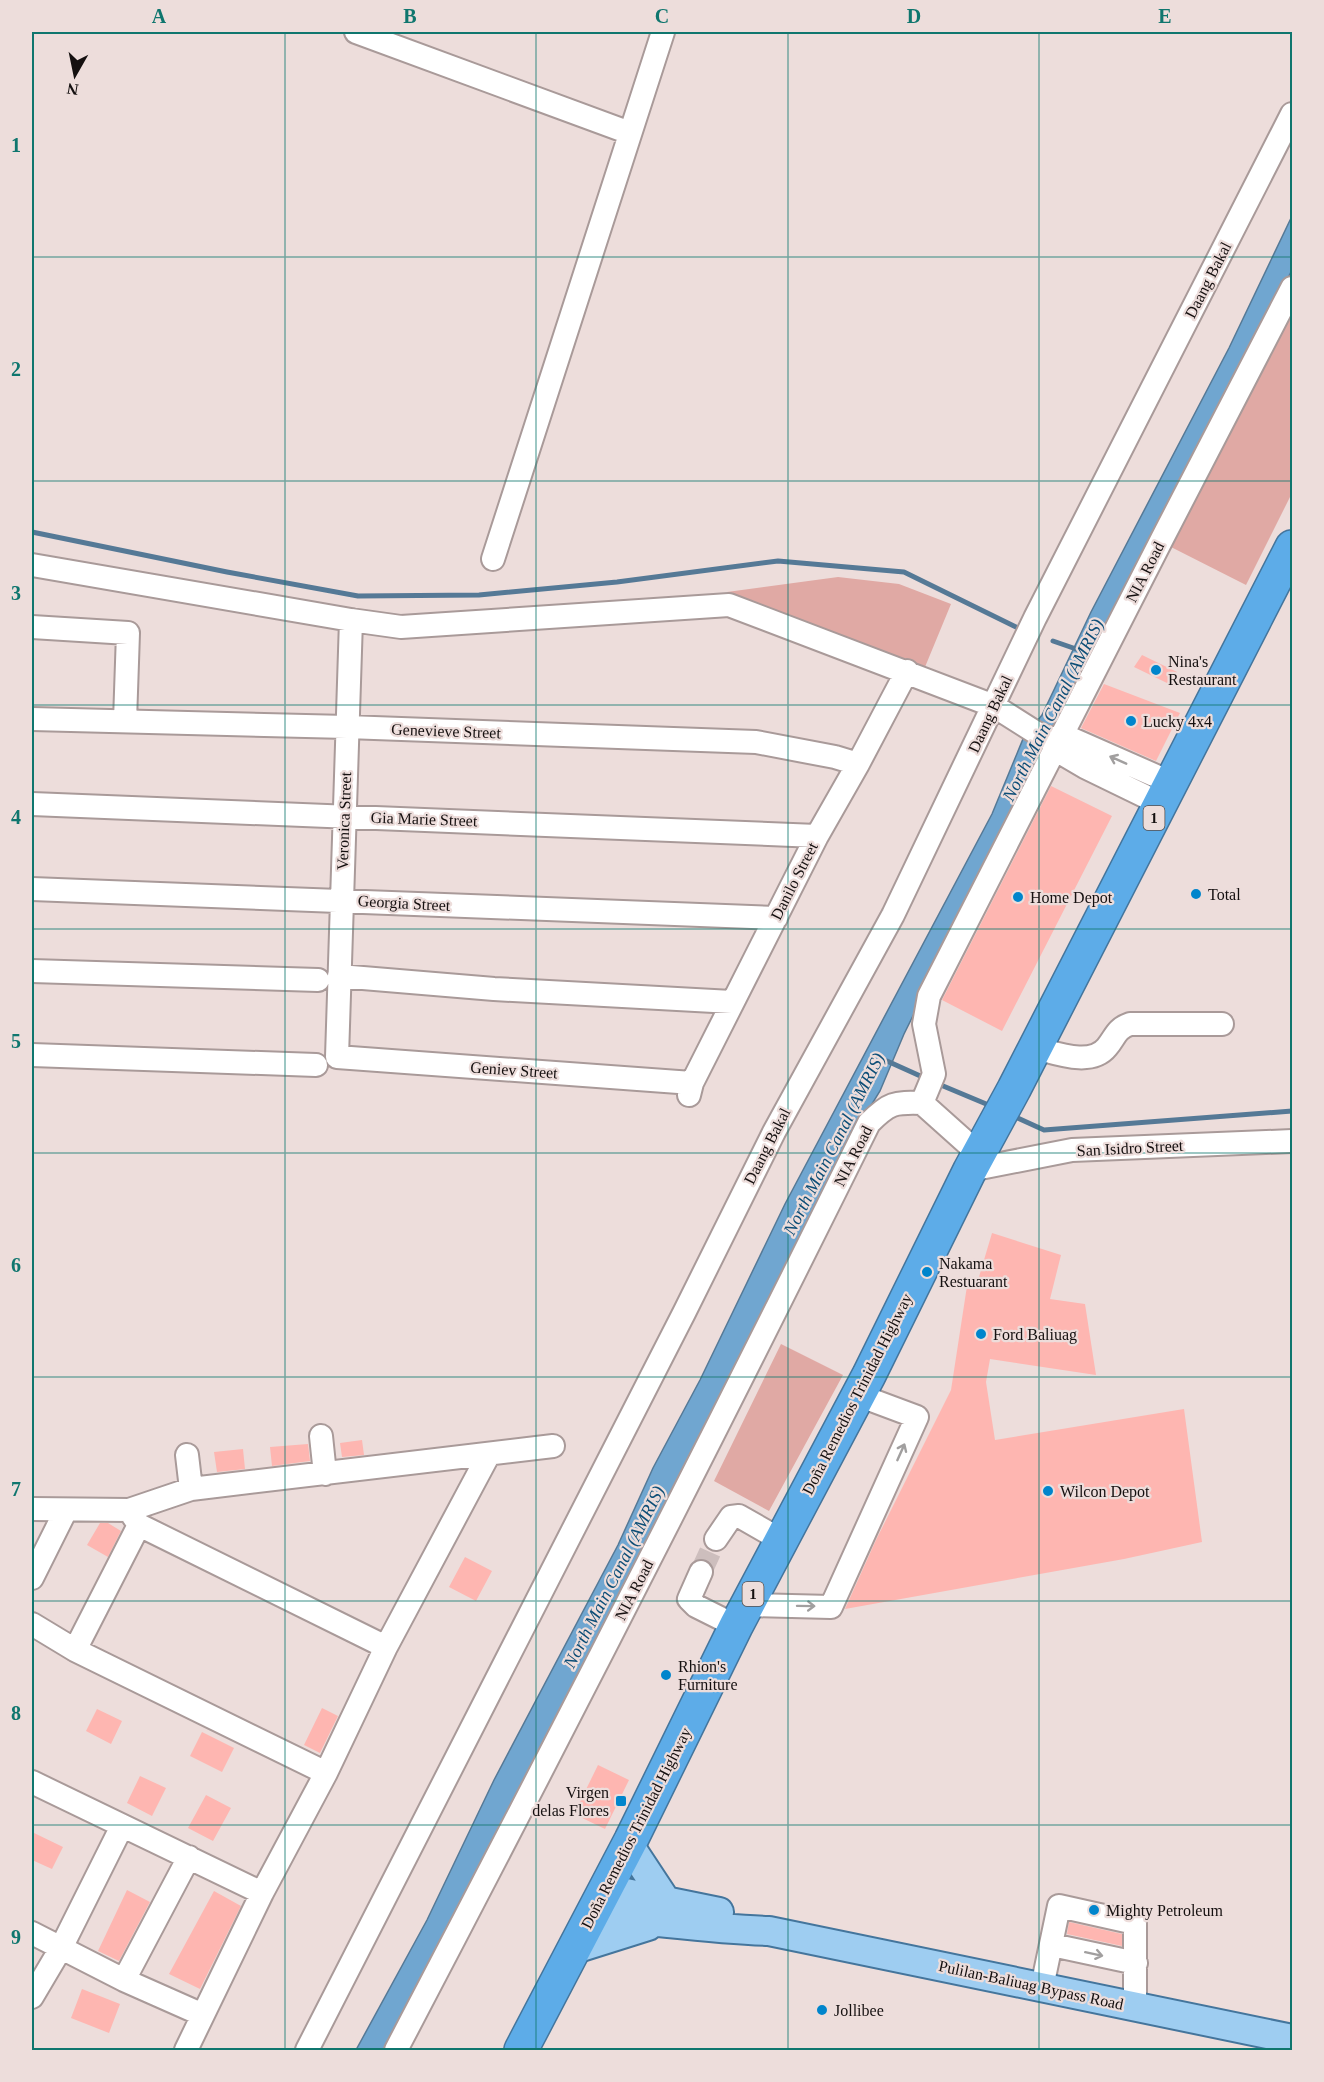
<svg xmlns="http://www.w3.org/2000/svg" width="1324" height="2082" font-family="Georgia,serif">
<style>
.green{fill:#e0a9a4}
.water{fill:#70a6d0;stroke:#557996;stroke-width:1.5}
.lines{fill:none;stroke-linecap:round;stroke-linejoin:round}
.stream{stroke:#557996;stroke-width:5}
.building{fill:#feb6b1}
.minor-tunnel{stroke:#cdbebd;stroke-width:22;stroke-dasharray:22 11;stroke-linecap:butt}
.minor-casing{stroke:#a99a99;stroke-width:26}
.major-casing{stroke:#44759c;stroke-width:32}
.highway-casing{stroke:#44759c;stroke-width:36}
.minor{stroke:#fff;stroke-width:22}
.major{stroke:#9ecdf1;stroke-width:28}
.highway{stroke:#5dace8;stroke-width:33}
.oneway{stroke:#a19f9f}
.grid{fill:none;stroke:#0f766e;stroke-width:1.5;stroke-opacity:0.55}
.poi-dot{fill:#0085cc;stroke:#eddddb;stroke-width:2}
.labels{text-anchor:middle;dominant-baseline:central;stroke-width:4.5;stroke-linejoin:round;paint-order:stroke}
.shield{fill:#eddddb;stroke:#564e4d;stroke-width:1.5}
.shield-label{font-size:15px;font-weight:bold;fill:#151010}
.street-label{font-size:16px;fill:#151010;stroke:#eddddb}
.poi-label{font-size:16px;fill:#151010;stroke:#eddddb;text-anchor:start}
.water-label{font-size:18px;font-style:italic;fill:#0d4e77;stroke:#eddddb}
.neatline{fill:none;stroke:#0f766e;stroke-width:2}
.grid-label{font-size:20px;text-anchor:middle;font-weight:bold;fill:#0f766e}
</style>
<rect width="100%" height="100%" fill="#eddddb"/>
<path class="green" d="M1285,318L1292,322V493L1246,585L1169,546Z
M838,577L899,584L951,604L925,667L727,592Z
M781,1344L843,1375L769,1511L714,1481Z"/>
<path class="water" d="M1292,216V270L1032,775L904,1034L880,1091L862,1120L388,2050H356L427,1920L494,1780L618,1545L653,1468L700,1380L785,1204L992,814L1023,739L1042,715L1091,612L1229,348Z"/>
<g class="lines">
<path class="stream" d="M32,532L227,572L358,596L479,595L617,582L778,561L904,572L1022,630
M1053,641L1079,650
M887,1061L927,1079
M936,1083L991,1106
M1013,1116L1044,1130L1292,1111"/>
</g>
<path class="building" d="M1142,655L1177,672L1167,683L1134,667Z
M1104,684L1180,713L1156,761L1081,728Z
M1051,786L1112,816L1002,1031L942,1000Z
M992,1233L1061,1255L1050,1299L1085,1304L1096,1375L990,1359L986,1382L995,1440L1184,1409L1202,1542L1124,1559L845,1609L876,1540L951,1390L967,1286L976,1287Z
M362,1440L364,1455L342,1457L340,1443Z
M308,1444L310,1461L272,1466L270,1447Z
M243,1449L245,1469L217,1472L214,1452Z
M100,1523H108L121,1531L108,1557L87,1545Z
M465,1557L492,1571L476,1601L449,1587Z
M322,1708L338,1716L320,1753L304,1745Z
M97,1709L122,1721L111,1744L86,1731Z
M202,1732L234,1748L222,1772L190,1756Z
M598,1765L629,1780L605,1829L574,1814Z
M140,1776L166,1788L152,1816L127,1803Z
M206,1795L231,1808L213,1841L188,1828Z
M32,1832L63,1847L52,1869L32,1860Z
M127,1890L150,1902L119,1961L98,1951Z
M214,1891L241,1906L200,1989L169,1974Z
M1069,1922L1122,1934V1946L1067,1934Z
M82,1989L120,2004L109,2033L71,2018Z"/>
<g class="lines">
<path class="minor-tunnel" d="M701,1572L716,1539"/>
<defs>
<path id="minor" d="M356,32L630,133
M493,559L663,32
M32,565L351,620L401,627L729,605L994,706L1035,732L1050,739L1056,750L1085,767L1161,804
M351,620L337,1057L692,1083
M32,627L128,633L125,721
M32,719L347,727L756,742L835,757L858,764
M1050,739L1063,735L1172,783
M32,804L817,836
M32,889L776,918
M32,971L318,980
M339,976L494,989L732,1002
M1035,1048C1056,1053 1091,1067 1107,1047C1116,1036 1116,1029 1130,1024H1222
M32,1055L316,1065
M689,1095L692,1083L817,836L858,764L907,671
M922,1103L934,1074L924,1024L929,996L1162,539L1292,288
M922,1103L979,1154
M970,1170L1072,1150L1292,1141
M321,1436L325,1474
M187,1455L191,1489
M32,1509L129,1510L191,1489L553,1446
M129,1510L139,1525L386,1647
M716,1539L731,1517L739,1516L781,1540
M701,1572L689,1599L696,1606L736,1626
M32,1578L66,1510
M747,1605L831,1607L917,1417L858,1395
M32,1624L75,1650L326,1773
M75,1650L139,1525
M32,1782L262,1893
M32,1933L124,1980L203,2015
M1052,1945L1136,1963
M124,1980L189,1857
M1042,1987L1059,1906L1135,1923V2007
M32,1997L61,1948L122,1826
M186,2050L262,1893L326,1773L386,1647L489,1454
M307,2050L684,1313L774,1132L893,915L1035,618L1292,114
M396,2050C557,1743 715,1434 869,1123C889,1103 894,1102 922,1103"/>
<path id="major" d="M629,1845L666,1901
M606,1889L719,1912
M592,1916C651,1920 710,1929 769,1931L1292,2039
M575,1949L648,1926"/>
<path id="highway" d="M521,2050L631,1840L736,1626L869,1375L970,1170L1014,1089L1292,547"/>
</defs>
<use href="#minor" class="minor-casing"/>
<use href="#major" class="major-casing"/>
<use href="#highway" class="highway-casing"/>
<use href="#minor" class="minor"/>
<use href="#major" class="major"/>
<use href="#highway" class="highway"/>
</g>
<defs><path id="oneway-shaft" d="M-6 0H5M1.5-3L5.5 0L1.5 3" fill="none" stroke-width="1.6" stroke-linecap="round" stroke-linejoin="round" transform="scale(1.5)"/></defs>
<g class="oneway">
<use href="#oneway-shaft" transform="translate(1118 760) rotate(-156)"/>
<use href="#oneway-shaft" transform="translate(901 1452) rotate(-66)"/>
<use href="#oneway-shaft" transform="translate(806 1606) rotate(1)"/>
<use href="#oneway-shaft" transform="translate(1094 1954) rotate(12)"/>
</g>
<path class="grid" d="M285,32V2050M536,32V2050M788,32V2050M1039,32V2050M32,257H1292M32,481H1292M32,705H1292M32,929H1292M32,1153H1292M32,1377H1292M32,1601H1292M32,1825H1292"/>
<g class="poi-dot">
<circle cx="1156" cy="670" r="6"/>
<circle cx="1131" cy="721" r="6"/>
<circle cx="1196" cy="894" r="6"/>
<circle cx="1018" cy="897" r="6"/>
<circle cx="927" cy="1272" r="6"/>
<circle cx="981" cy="1334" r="6"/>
<circle cx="1048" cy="1491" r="6"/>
<circle cx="666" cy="1675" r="6"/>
<rect x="615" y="1795" width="12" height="12" rx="3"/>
<circle cx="1094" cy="1910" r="6"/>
<circle cx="822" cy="2010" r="6"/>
</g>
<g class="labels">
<g class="shield">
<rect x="1143.5" y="806" width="21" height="24" rx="4.5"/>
<rect x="742.5" y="1582" width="21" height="24" rx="4.5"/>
</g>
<g class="shield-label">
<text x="1154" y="818">1</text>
<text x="753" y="1594">1</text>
</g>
<g class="street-label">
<text transform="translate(1208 280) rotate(-63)">Daang Bakal</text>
<text transform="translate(1145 572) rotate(-63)">NIA Road</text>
<text transform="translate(990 714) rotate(-65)">Daang Bakal</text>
<text transform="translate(446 731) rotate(2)">Genevieve Street</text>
<text transform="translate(424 819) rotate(2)">Gia Marie Street</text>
<text transform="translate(344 821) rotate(-88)">Veronica Street</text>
<text transform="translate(794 881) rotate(-63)">Danilo Street</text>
<text transform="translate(404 903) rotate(3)">Georgia Street</text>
<text transform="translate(514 1070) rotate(4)">Geniev Street</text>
<text transform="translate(767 1146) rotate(-63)">Daang Bakal</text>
<text transform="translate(1130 1148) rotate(-3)">San Isidro Street</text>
<text transform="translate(853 1156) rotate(-63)">NIA Road</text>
<text transform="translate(857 1394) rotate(-63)">Doña Remedios Trinidad Highway</text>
<text transform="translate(634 1590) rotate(-63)">NIA Road</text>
<text transform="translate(636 1828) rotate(-63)">Doña Remedios Trinidad Highway</text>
<text transform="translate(1031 1985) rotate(12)">Pulilan-Baliuag Bypass Road</text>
</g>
<g class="poi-label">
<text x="1168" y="661">Nina's<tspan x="1168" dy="18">Restaurant</tspan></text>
<text x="1143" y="721">Lucky 4x4</text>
<text x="1208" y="894">Total</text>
<text x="1030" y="897">Home Depot</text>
<text x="939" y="1263">Nakama<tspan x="939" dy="18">Restuarant</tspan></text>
<text x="993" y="1334">Ford Baliuag</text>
<text x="1060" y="1491">Wilcon Depot</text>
<text x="678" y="1666">Rhion's<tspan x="678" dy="18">Furniture</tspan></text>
<text x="609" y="1792" text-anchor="end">Virgen<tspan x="609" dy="18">delas Flores</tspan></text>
<text x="1106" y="1910">Mighty Petroleum</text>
<text x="834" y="2010">Jollibee</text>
</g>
<g class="water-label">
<text transform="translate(1053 710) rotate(-63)">North Main Canal (AMRIS)</text>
<text transform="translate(834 1144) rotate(-63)">North Main Canal (AMRIS)</text>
<text transform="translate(614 1577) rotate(-63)">North Main Canal (AMRIS)</text>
</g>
</g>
<rect width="1324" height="2082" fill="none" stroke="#eddddb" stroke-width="66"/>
<g transform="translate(75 75) rotate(189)" stroke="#eddddb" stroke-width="4.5" paint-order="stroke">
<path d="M0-4.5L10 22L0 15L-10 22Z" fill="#151010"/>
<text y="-9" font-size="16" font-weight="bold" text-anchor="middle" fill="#151010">N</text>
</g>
<rect x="33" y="33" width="1258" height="2016" class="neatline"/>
<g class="grid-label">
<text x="159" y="23">A</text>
<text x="410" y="23">B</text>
<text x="662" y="23">C</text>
<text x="914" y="23">D</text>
<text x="1165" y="23">E</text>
<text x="16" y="152">1</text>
<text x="16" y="376">2</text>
<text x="16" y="600">3</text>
<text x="16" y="824">4</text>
<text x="16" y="1048">5</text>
<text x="16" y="1272">6</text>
<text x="16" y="1496">7</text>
<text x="16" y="1720">8</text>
<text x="16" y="1944">9</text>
</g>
</svg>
